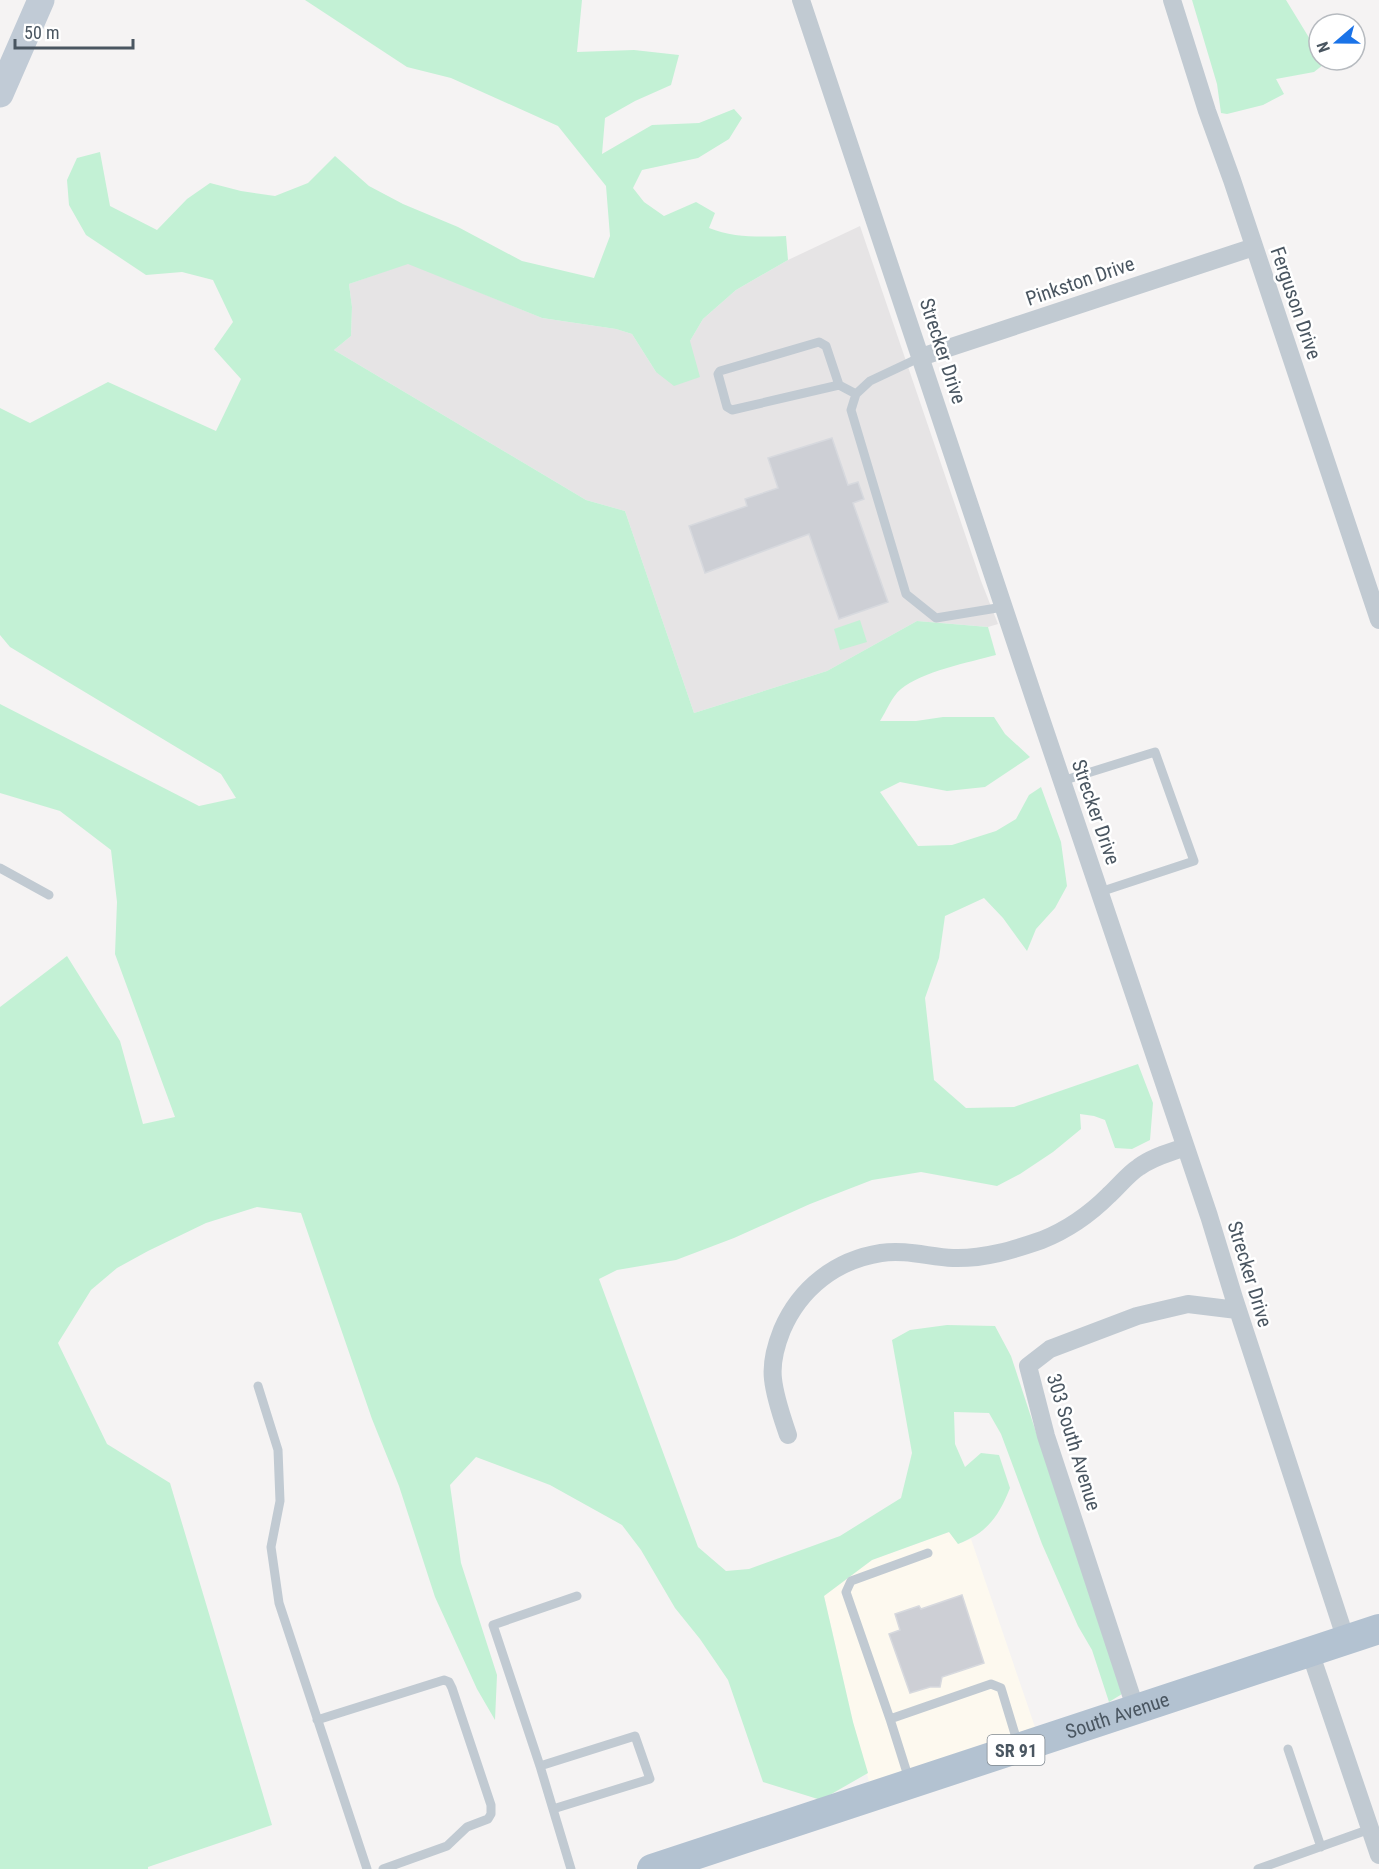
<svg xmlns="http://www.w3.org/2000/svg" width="1379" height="1869" font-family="'Roboto Condensed',sans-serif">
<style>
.commercial{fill:#fdf9ef}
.education{fill:#e6e4e5}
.green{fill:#c3f1d5}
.building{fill:#cdcfd5;stroke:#d7d9de;stroke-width:1.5}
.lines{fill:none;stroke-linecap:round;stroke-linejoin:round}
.lane{stroke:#c1cad2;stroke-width:9}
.street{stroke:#c1cad2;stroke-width:18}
.secondary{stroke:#c1cbd6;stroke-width:27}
.primary{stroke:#b3c2d1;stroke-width:30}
.labels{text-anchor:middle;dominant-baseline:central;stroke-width:5;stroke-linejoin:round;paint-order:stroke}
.shield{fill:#fff;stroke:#808990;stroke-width:1.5}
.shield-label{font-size:18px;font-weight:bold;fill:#4a5661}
.street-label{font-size:20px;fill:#4a5661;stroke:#fff}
</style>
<rect width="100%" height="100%" fill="#f5f3f3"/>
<path class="commercial" d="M949,1532L958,1544L971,1539L1038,1736L871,1789L853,1722L824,1596L872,1560Z"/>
<path class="education" d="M860,226L981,581L998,624L988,627L917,621L827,671L694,713L625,511L586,500L334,350L351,336L352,307L349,284L408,263L542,318L616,329L632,334L656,372L690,341L703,319L736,290L788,260Z"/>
<path class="green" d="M305,0H582L577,52L634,50L679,55L671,85L635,101L605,118L602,154L652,125L699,123L734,109L742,118L729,139L698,158L642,170L633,188L644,202L664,216L696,202L715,213L709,228C733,238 761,237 786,236L788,260L736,290L703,319L690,341L700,377L674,386L656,372L632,334L616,329L542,318L408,264L349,284L352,307L351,336L334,350L586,500L625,511L694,713L827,671L917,621L988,627L996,655C970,662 921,672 901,689C892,696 886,712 880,721H916L943,717H994L1005,734L1030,757L985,787L947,791L900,782L880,792L918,846L952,845L996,831L1016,819L1029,795L1041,787L1061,842L1067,886L1055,908L1036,929L1027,951L1003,918L984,898L945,916L939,958L925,998L934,1080L966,1108L1014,1107L1138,1064L1153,1103L1150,1140L1132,1149L1115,1148L1105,1120L1094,1116L1080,1114L1081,1129L1053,1152L1020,1174L997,1186L921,1172L872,1180L810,1204L734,1238L676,1260L617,1270L599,1279L698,1547L726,1571L749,1569L840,1536L901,1498L912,1453L892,1340L910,1330L947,1325L995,1326L1011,1356L1122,1694L1109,1702L1092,1650L1078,1626L1042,1544L1001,1434L989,1413L954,1412L955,1444L965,1467L981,1453L999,1455L1010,1488C999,1516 987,1533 958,1544L949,1532L872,1560L824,1596L853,1722L868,1773L821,1800L763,1782L728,1680L700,1639L675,1608L641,1550L622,1525L550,1485L476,1457L450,1485L461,1563L497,1675L495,1720L477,1689L435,1597L399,1486L372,1419L301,1213L257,1207L206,1223L148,1251L117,1268L91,1290L58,1343L107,1444L170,1483L272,1825L148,1867V1869H0V1007L67,956L120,1041L143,1124L175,1117L115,954L117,902L111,850L60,811L0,793V704L199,806L236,798L221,774L10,647L0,635V408L30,423L108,382L216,431L241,379L214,349L233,322L213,280L182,272L146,275L86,235L69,205L67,180L77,158L100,152L110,206L157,230L187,199L210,183L241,191L275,196L308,183L335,156L369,186L403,204L458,227L522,261L594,278L610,236L606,186L558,126L451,78L407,67Z
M1192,0H1286L1319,54V60L1328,61L1314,72L1276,79L1284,94L1263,105L1227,114L1221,113L1217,84Z
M860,620L867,642L840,650L834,629Z"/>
<path class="building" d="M832,438L848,485L858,482L864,499L853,503L888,602L839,619L809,534L705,573L689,526L747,506L745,499L778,488L768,458Z
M962,1595L984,1663L942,1677L940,1687H930L910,1693L889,1634L900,1630L895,1614L919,1606L921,1609Z"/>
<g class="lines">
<path class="lane" d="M921,357L870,381L856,394L851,410L906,594L936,618L1003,607
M839,385L826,346L819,342L720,371L718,374L727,407L732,410L839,385L856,394
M1062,781L1155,752L1194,861L1100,892
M0,868L49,895
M258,1386L278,1450L280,1501L271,1547L279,1603L367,1869
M890,1719L846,1592L851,1581L928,1553
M317,1720L444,1680L449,1682L452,1688L491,1805V1814L488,1819L467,1827L447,1846L383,1869
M1288,1749L1321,1847
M540,1766L493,1625L577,1596
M909,1779L890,1719L991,1684L1001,1688L1018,1744
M553,1809L650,1779L635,1736L540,1766L571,1869
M1258,1869L1370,1829"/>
<path class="street" d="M801,0L1036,704L1209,1216L1234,1298L1346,1640
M1172,0L1207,111L1232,180L1379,620
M921,357L1254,247
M788,1435C782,1417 775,1398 773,1379C771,1362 776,1345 782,1330C800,1288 836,1260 881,1253C905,1249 930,1257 953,1258C984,1259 1013,1250 1042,1240C1067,1230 1090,1214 1109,1195C1119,1186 1128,1174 1139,1167C1152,1157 1169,1153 1185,1147
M1310,1652L1379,1855
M1136,1710L1046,1436L1028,1366L1050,1349L1137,1316L1188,1304L1237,1310"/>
<path class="secondary" d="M0,94L41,0"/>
<path class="primary" id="s1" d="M652,1869L1379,1629"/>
</g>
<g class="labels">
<rect class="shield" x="987.5" y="1735" width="57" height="30" rx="4.5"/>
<g class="shield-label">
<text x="1016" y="1750">SR 91</text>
</g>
<g class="street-label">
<text transform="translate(1080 281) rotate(-19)">Pinkston Drive</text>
<text transform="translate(1296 303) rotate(71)">Ferguson Drive</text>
<text transform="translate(943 351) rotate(72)">Strecker Drive</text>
<text transform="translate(1096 812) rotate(71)">Strecker Drive</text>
<text transform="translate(1250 1274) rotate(73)">Strecker Drive</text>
<text transform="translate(1074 1442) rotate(73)">303 South Avenue</text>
<text stroke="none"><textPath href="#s1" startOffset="490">South Avenue</textPath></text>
</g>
</g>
<g transform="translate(1337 42) rotate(250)"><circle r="28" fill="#ffffff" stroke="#b7bbc0" stroke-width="1.5"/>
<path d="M0-4.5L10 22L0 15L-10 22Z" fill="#1a73e8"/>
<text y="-9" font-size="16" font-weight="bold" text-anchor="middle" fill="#4a5661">N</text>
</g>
<path d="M15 39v9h118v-9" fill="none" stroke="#4a5661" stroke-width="3"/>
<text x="24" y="39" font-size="18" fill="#4a5661" stroke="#ffffff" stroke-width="4.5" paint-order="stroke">50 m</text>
</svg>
